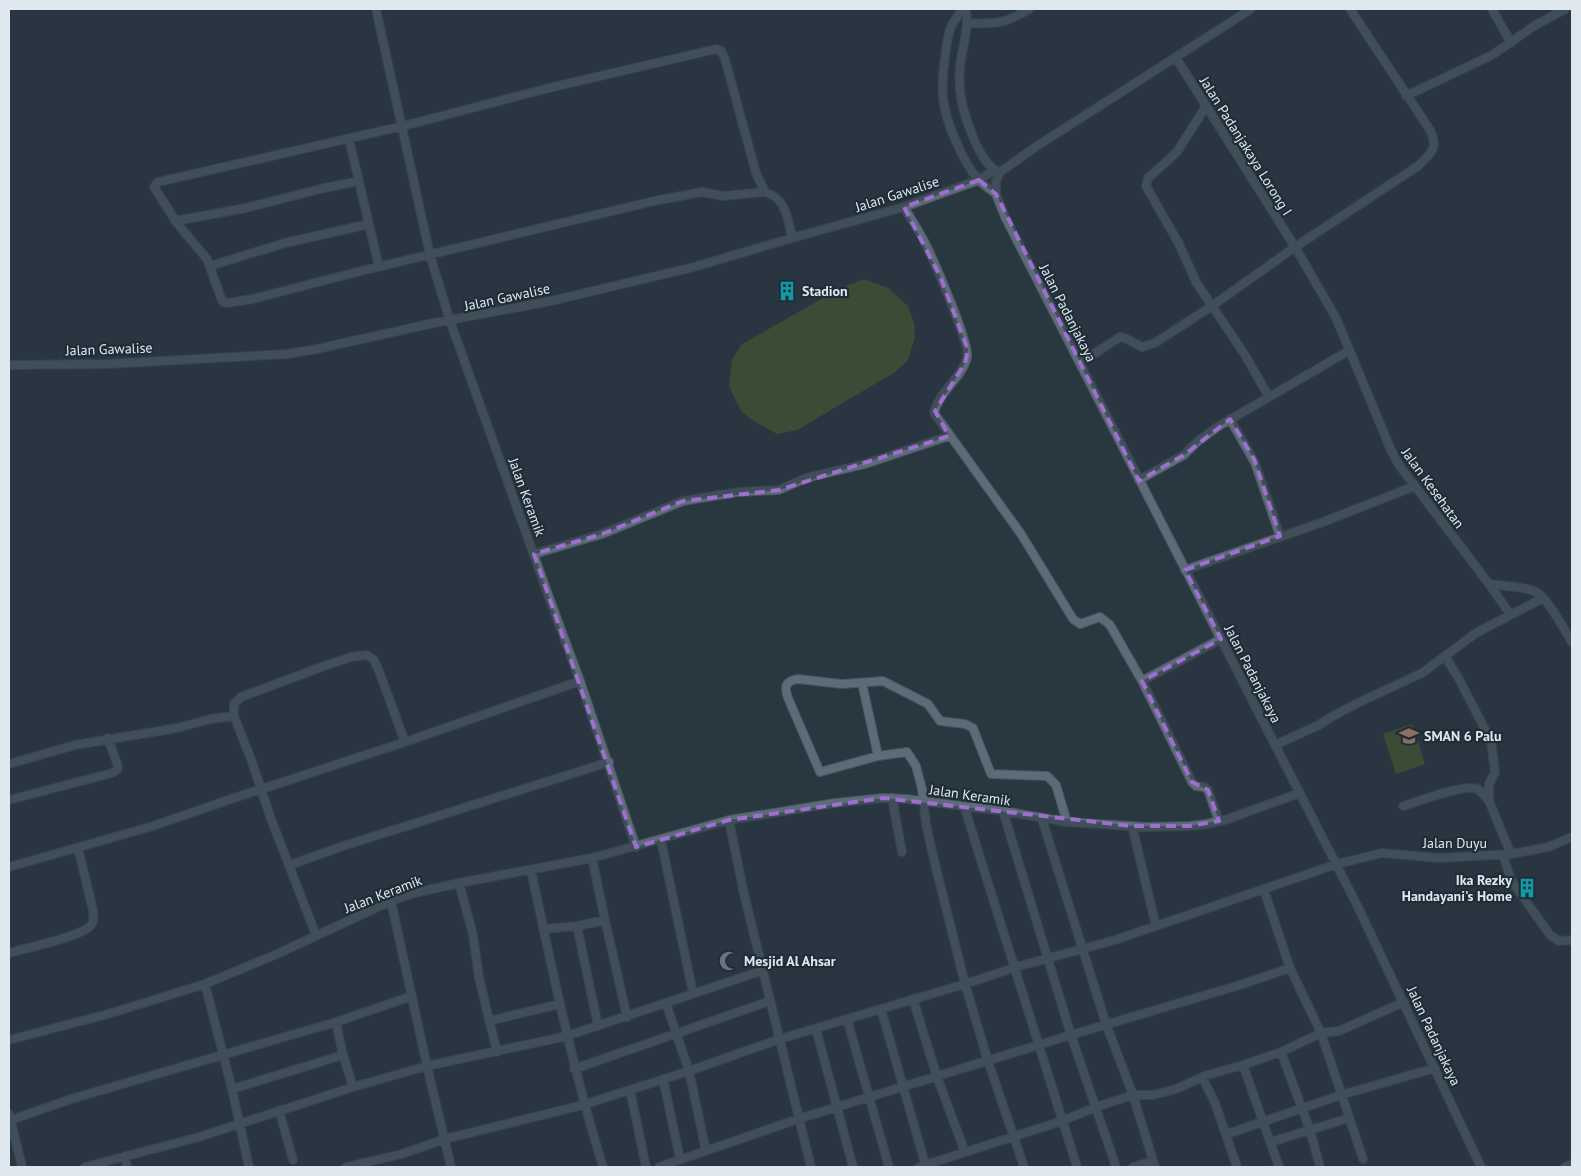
<svg xmlns="http://www.w3.org/2000/svg" width="1581" height="1176" font-family="'PT Sans',sans-serif">
<style>
.green{fill:#536529}
.lines{fill:none;stroke-linecap:round;stroke-linejoin:round}
.minor-casing{stroke:#47535c;stroke-width:10}
.minor{stroke:#5c6b77;stroke-width:8}
.marked{fill:none;stroke:#9e6ed0;stroke-width:4;stroke-dasharray:10 6;stroke-linejoin:round}
.labels{text-anchor:middle;dominant-baseline:central;stroke-width:4.5;stroke-linejoin:round;paint-order:stroke}
.street-label{font-size:14px;fill:#dfe8ef;stroke:#1f2d37}
.poi-label{font-size:14px;font-weight:bold;fill:#dfe8ef;stroke:#1f2d37;text-anchor:start}
</style>
<rect width="100%" height="100%" fill="#293741"/>
<path class="green" d="M864,279L888,288L908,306L914,323L915,337L908,360L895,372L797,430L777,434L752,420L741,411L729,386L732,360L742,344L841,288Z
M1412,724L1425,764L1396,774L1383,734Z"/>
<g class="lines">
<defs>
<path id="minor" d="M376,9L430,255L450,321L550,600L580,681L636,847
M963,9C948,27 948,34 945,57C943,70 942,83 943,96C944,118 963,163 978,179C983,185 990,189 996,194
M966,9C969,26 964,42 961,59C956,90 963,113 975,142C980,152 987,167 999,172
M1251,9L1037,146L1000,172L996,181V194L1005,217L1358,907L1481,1167
M1492,9L1511,43
M968,23C996,24 1005,24 1029,9
M1176,58L1295,247L1336,318L1391,450L1399,465L1489,584L1510,614
M1406,96L1492,55L1534,26L1565,9
M1206,106L1177,152L1148,178L1146,186L1179,244L1196,282L1245,355L1269,397
M349,139L379,267
M765,192L756,173L725,59L721,51L716,49L549,88L403,126L158,182L154,187L177,223L207,259L221,298L223,302L227,303L253,299L361,271L654,201L702,192L723,196L765,192C786,198 788,219 792,238
M904,207C911,219 919,231 925,243C933,259 971,345 967,358C962,378 939,391 934,413L1021,534L1073,619L1080,624L1100,617L1110,625L1142,681L1192,782L1196,786L1204,787L1208,790L1219,821
M175,221L246,208L324,188L359,181
M210,266L285,243L369,224
M1080,363L1120,337L1125,338L1142,347L1155,343L1212,306L1295,247L1418,166C1431,153 1439,149 1430,130L1350,9
M9,365L107,364L287,354L317,349L434,323L551,301L694,267L792,238L904,207L979,180L994,170
M1230,419L1255,463L1280,536
M1139,480L1184,455L1198,441L1219,426L1350,350
M534,554L602,534L683,501L738,492L779,490L806,478L865,464L949,436
M1185,570L1323,522L1415,486
M1489,584C1502,586 1525,586 1536,592C1547,597 1565,631 1572,642
M1445,656L1459,679L1491,741L1495,772L1489,784V801L1511,854
M1142,681L1221,639
M862,683L878,756L907,752L916,766L922,789L926,824L934,860L965,984L988,1061L1024,1167
M234,716V704L241,697L327,665L351,657L367,655L374,660L379,671L405,742
M1275,745L1317,726L1333,716L1360,702L1422,673L1476,633L1543,598
M878,756L820,772L788,698C784,687 785,681 798,679L842,684L883,681L928,704L940,721L965,724L973,728L991,774L1047,776L1056,785L1067,822
M9,764L75,745L177,728L211,719L234,716L252,762L271,819L316,935
M892,798L902,852
M9,800L112,773L117,770L118,766L108,738
M964,806L1077,1167
M1403,806C1417,802 1466,783 1478,789C1482,792 1485,797 1489,801
M1003,811L1071,1035L1116,1167
M1042,819L1106,1024L1133,1095L1155,1167
M729,820L744,894L811,1167
M1132,826L1156,926
M661,840L693,993
M1503,855L1511,880L1550,935L1559,941L1572,940
M592,858L605,920L627,1017
M290,865L340,847L609,762
M9,867L153,826L231,799L405,742L580,681
M531,870C552,970 573,1070 603,1167
M459,883L473,935L479,978L497,1052
M1264,890L1290,968L1321,1033L1363,1159
M391,901L427,1066L451,1167
M577,926L598,1026
M543,929L577,926L605,920
M9,953C25,948 82,937 91,925C95,921 93,915 93,910L78,848
M205,984L232,1089L249,1167
M913,999L937,1077L965,1152
M666,1003L689,1071L706,1151
M881,1009L926,1167
M847,1019L889,1167
M489,1021L560,1004
M816,1029L853,1167
M9,1040L108,1014L205,984L277,954L391,901L414,893L459,883L592,858L729,820L835,803L883,798L906,799L1003,811L1067,822L1146,827L1189,826L1206,824L1225,820L1300,793
M1281,1052L1310,1130L1320,1167
M343,1055L353,1087
M1243,1065L1279,1167
M574,1069L770,1001
M1202,1077L1215,1103L1237,1167
M663,1079L680,1159
M232,1089L343,1055L336,1022
M630,1090L646,1167
M279,1110L293,1160
M9,1114L22,1167
M11,1120L71,1099L336,1022L412,996
M1227,1134L1341,1095L1435,1068
M1271,1142L1349,1118
M125,1156L127,1167
M85,1167L199,1137L353,1087L427,1066L567,1036L764,970
M346,1167L402,1154L445,1139L583,1105L689,1071L780,1039L965,984L1016,967L1115,940L1337,864L1382,853L1439,858L1511,854L1548,847L1572,837
M659,1167L798,1119L1071,1035L1240,985L1290,968
M919,1167L1062,1121L1096,1107L1133,1095H1153L1176,1089L1207,1075L1243,1065L1281,1052L1321,1033L1339,1031L1404,1002
M1133,1167L1153,1161
M1565,1167L1572,1164"/>
</defs>
<use href="#minor" class="minor-casing"/>
<use href="#minor" class="minor"/>
</g>
<path d="M0 0H1581V1176H0ZM979,180L996,194L1139,481L1184,455L1230,419L1254,459L1280,536L1185,570L1221,639L1142,681L1192,782L1208,790L1219,821L1189,826H1132L883,798L729,820L636,847L534,554L602,534L683,501L779,490L949,436L935,411L965,363L968,350L940,276L904,207Z" fill="#293741" fill-opacity=".55" fill-rule="evenodd"/>
<path class="marked" d="M979,180L996,194L1139,481L1184,455L1230,419L1254,459L1280,536L1185,570L1221,639L1142,681L1192,782L1208,790L1219,821L1189,826H1132L883,798L729,820L636,847L534,554L602,534L683,501L779,490L949,436L935,411L965,363L968,350L940,276L904,207Z"/>
<defs>
<symbol id="building-bare" viewBox="-9 -9 18 18"><path d="M-4-6H4V6H1V3H-1V6H-4ZM-2.5-4.3h1.7v1.8h-1.7ZM.8-4.3h1.7v1.8H.8ZM-2.5-1h1.7V.8h-1.7ZM.8-1h1.7V.8H.8Z" fill="#0f9aa8" stroke="#1f2d37" stroke-width="2.5" paint-order="stroke"/></symbol>
<symbol id="school-bare" viewBox="-9 -9 18 18"><path d="M0-5L7-2L0 1L-7-2ZM-4 1L0 2.5L4 1V4Q0 6-4 4Z" fill="#8d6e63" stroke="#1f2d37" stroke-width="2.5" paint-order="stroke"/></symbol>
<symbol id="mosque-bare" viewBox="-9 -9 18 18"><path d="M3.5-4.9A6 6 0 1 0 3.5 4.9A5 5 0 1 1 3.5-4.9Z" fill="#6b7280" stroke="#1f2d37" stroke-width="2.5" paint-order="stroke"/></symbol>
</defs>
<g fill-rule="evenodd">
<use href="#building-bare" x="773" y="277" width="28" height="28"/>
<use href="#school-bare" x="1395" y="722" width="28" height="28"/>
<use href="#building-bare" x="1513" y="874" width="28" height="28"/>
<use href="#mosque-bare" x="715" y="947" width="28" height="28"/>
</g>
<g class="labels">
<g class="street-label">
<text transform="translate(1246 146) rotate(58)">Jalan Padanjakaya Lorong I</text>
<text transform="translate(897 194) rotate(-18)">Jalan Gawalise</text>
<text transform="translate(507 297) rotate(-12)">Jalan Gawalise</text>
<text transform="translate(1068 313) rotate(63)">Jalan Padanjakaya</text>
<text transform="translate(109 349) rotate(-2)">Jalan Gawalise</text>
<text transform="translate(1433 488) rotate(54)">Jalan Kesehatan</text>
<text transform="translate(527 497) rotate(70)">Jalan Keramik</text>
<text transform="translate(1253 674) rotate(63)">Jalan Padanjakaya</text>
<text transform="translate(970 795) rotate(8)">Jalan Keramik</text>
<text x="1455" y="843">Jalan Duyu</text>
<text transform="translate(383 894) rotate(-21)">Jalan Keramik</text>
<text transform="translate(1434 1036) rotate(65)">Jalan Padanjakaya</text>
</g>
<g class="poi-label">
<text x="802" y="291">Stadion</text>
<text x="1424" y="736">SMAN 6 Palu</text>
<text x="1512" y="880" text-anchor="end">Ika Rezky<tspan x="1512" dy="16">Handayani's Home</tspan></text>
<text x="744" y="961">Mesjid Al Ahsar</text>
</g>
</g>
<rect width="1581" height="1176" fill="none" stroke="#dfe8ef" stroke-width="20"/>
</svg>
